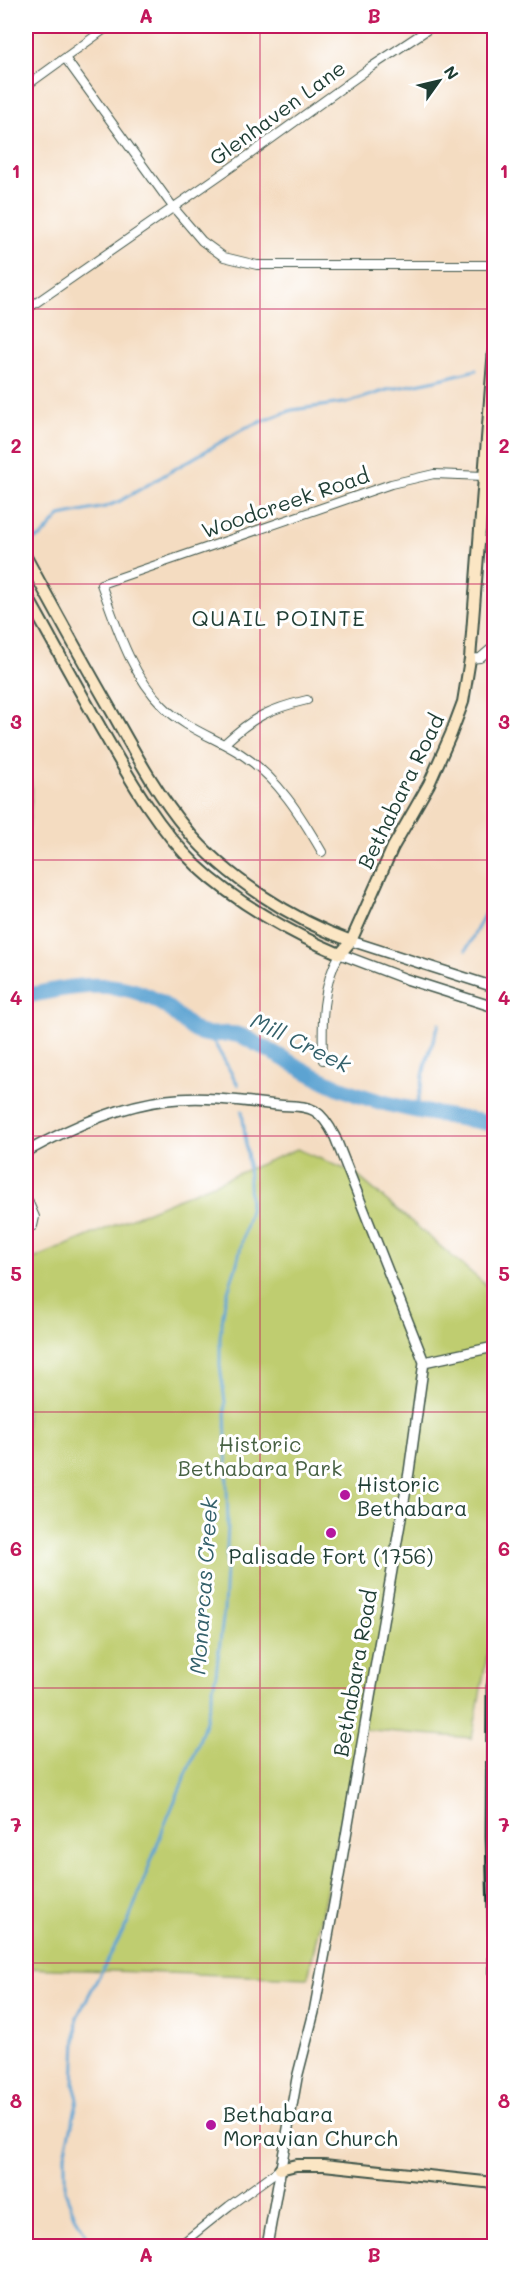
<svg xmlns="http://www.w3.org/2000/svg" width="520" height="2272" font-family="Mali,sans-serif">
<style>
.green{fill:#bfcd6f;stroke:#6f8552;stroke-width:1.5}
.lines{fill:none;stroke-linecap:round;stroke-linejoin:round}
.stream{stroke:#5ca3d2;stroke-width:3}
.river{stroke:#5ca3d2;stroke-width:16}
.minor-casing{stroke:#3f5549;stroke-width:10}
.tertiary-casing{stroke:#3f5549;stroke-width:12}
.secondary-casing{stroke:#3f5549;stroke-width:14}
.minor{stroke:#fff;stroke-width:8}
.tertiary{stroke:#fff;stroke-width:9}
.secondary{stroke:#fbe6c4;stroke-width:10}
.rail{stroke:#1f3d34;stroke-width:3}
.grid{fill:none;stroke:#c2185b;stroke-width:1.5;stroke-opacity:0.55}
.poi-dot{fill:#b5179e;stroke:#fff;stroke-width:2}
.labels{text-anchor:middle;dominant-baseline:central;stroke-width:6;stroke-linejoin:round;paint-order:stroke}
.street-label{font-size:21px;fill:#1f3d34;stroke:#fff}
.park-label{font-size:21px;fill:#476143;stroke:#fff}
.poi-label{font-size:21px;fill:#1f3d34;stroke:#fff;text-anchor:start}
.neighbourhood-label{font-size:22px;letter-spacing:1.5px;fill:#1f3d34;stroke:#fff}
.water-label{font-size:22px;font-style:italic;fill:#34616b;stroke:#fff}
.neatline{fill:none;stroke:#c2185b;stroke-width:2}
.grid-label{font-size:20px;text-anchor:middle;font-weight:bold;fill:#c2185b}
</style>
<rect width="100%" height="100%" fill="#fff"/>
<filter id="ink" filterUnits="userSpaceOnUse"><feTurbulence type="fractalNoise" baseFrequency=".0167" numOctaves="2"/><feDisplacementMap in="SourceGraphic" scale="12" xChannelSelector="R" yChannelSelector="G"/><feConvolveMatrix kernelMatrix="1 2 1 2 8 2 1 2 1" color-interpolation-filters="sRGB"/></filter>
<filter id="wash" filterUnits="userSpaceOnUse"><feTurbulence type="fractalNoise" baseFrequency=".008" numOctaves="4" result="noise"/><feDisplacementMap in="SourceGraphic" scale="24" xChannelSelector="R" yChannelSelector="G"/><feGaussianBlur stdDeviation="1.35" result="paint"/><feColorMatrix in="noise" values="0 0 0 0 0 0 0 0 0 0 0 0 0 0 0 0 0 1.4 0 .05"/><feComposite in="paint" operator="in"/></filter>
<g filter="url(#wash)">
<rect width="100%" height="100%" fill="#f4dcc1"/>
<path class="green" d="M26,758L32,790L26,852Z
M297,1149L354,1173L494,1292V1618L472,1738L360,1729L308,1978L26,1968V1262Z"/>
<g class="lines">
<path class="stream" d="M35,539L41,537L60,516L105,507L120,501L245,428L292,410L350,402L387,390L436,380L476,370
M466,950L494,896
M210,1035L238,1085
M416,1111L426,1062L439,1024
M93,2246L75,2216L65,2191V2154L78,2099L74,2085L77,2017L128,1922L165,1824L195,1753L206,1720L216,1674L224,1610L228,1525L225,1402L220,1366V1337L225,1301L237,1263L250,1209L248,1160L242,1111"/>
<path class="river" d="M26,996C72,986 119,976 162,1004C173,1010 189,1029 198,1032C211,1038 225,1031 238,1035C244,1036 250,1040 255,1043C278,1054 299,1069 323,1080C376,1107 437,1114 494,1124"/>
</g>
</g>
<g filter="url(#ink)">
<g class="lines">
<defs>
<path id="minor" d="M65,58L173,207L202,241L224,257L257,265H494
M26,86L109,26
M30,307L249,155L371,67L433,26
M470,659L480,658L494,646
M224,744C253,717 269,709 307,700
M322,852C300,814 278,778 241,754C216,738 184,728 163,706C130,673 117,627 101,584L391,484L434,474L484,476
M323,1060C322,1025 321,985 340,954
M26,1196L35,1217L33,1226
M179,2246L229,2206L280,2169"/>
<path id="tertiary" d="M351,941L494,987
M340,954L406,979L494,1007
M26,1152C69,1128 117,1106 167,1100C199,1096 235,1100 268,1104C305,1109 316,1099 335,1137L424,1362L409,1472L338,1882L314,2012L297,2078L267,2246
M424,1362L494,1347"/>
<path id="secondary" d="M26,557C53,607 80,656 108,705C132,747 155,792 186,829C225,877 293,920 351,941
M26,594C50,637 74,681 99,725C127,774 156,827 197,866C235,902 292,934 340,954L351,941L393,847L429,784L451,734L463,702L470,659L494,348
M280,2169L296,2165H324L494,2183"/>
</defs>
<use href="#minor" class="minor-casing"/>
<use href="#tertiary" class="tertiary-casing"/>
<use href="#secondary" class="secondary-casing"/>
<use href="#minor" class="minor"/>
<use href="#tertiary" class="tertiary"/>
<use href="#secondary" class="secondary"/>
<path class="rail" d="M494,1636L487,1686L486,1836L494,2158"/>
</g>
</g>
<path class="grid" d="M260,26V2246M26,309H494M26,584H494M26,860H494M26,1136H494M26,1412H494M26,1688H494M26,1963H494"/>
<g class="poi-dot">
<circle cx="345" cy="1495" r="6"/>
<circle cx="331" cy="1533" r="6"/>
<circle cx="211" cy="2125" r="6"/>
</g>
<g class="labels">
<g class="street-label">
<text transform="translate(277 112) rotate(-36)">Glenhaven Lane</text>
<text transform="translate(285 502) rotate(-19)">Woodcreek Road</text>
<text transform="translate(400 791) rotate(-64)">Bethabara Road</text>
<text transform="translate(354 1673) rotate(-80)">Bethabara Road</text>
</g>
<g class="park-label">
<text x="260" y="1443">Historic<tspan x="260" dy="24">Bethabara Park</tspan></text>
</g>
<g class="poi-label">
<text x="357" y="1483">Historic<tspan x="357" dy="24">Bethabara</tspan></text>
<text x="331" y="1555" text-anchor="middle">Palisade Fort (1756)</text>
<text x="223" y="2113">Bethabara<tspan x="223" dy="24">Moravian Church</tspan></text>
</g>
<g class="neighbourhood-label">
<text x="279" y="617">QUAIL POINTE</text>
</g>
<g class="water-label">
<text transform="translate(301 1042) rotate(26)">Mill Creek</text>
<text transform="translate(203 1586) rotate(-86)">Monarcas Creek</text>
</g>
</g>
<rect width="520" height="2272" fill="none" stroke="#fff" stroke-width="66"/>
<g transform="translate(439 81) rotate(56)" stroke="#ffffff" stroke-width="4.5" paint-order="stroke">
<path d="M0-4.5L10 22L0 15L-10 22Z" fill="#1f3d34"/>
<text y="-9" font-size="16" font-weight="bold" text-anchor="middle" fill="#1f3d34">N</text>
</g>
<rect x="33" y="33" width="454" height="2206" class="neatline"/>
<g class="grid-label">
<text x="146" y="23">A</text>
<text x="374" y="23">B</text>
<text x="16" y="178">1</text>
<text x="504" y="178">1</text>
<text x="16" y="453">2</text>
<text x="504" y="453">2</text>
<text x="16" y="729">3</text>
<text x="504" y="729">3</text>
<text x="16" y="1005">4</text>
<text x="504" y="1005">4</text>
<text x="16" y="1281">5</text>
<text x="504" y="1281">5</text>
<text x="16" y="1556">6</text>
<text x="504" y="1556">6</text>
<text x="16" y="1832">7</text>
<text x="504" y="1832">7</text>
<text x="16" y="2108">8</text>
<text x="504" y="2108">8</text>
<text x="146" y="2262">A</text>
<text x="374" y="2262">B</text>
</g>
</svg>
